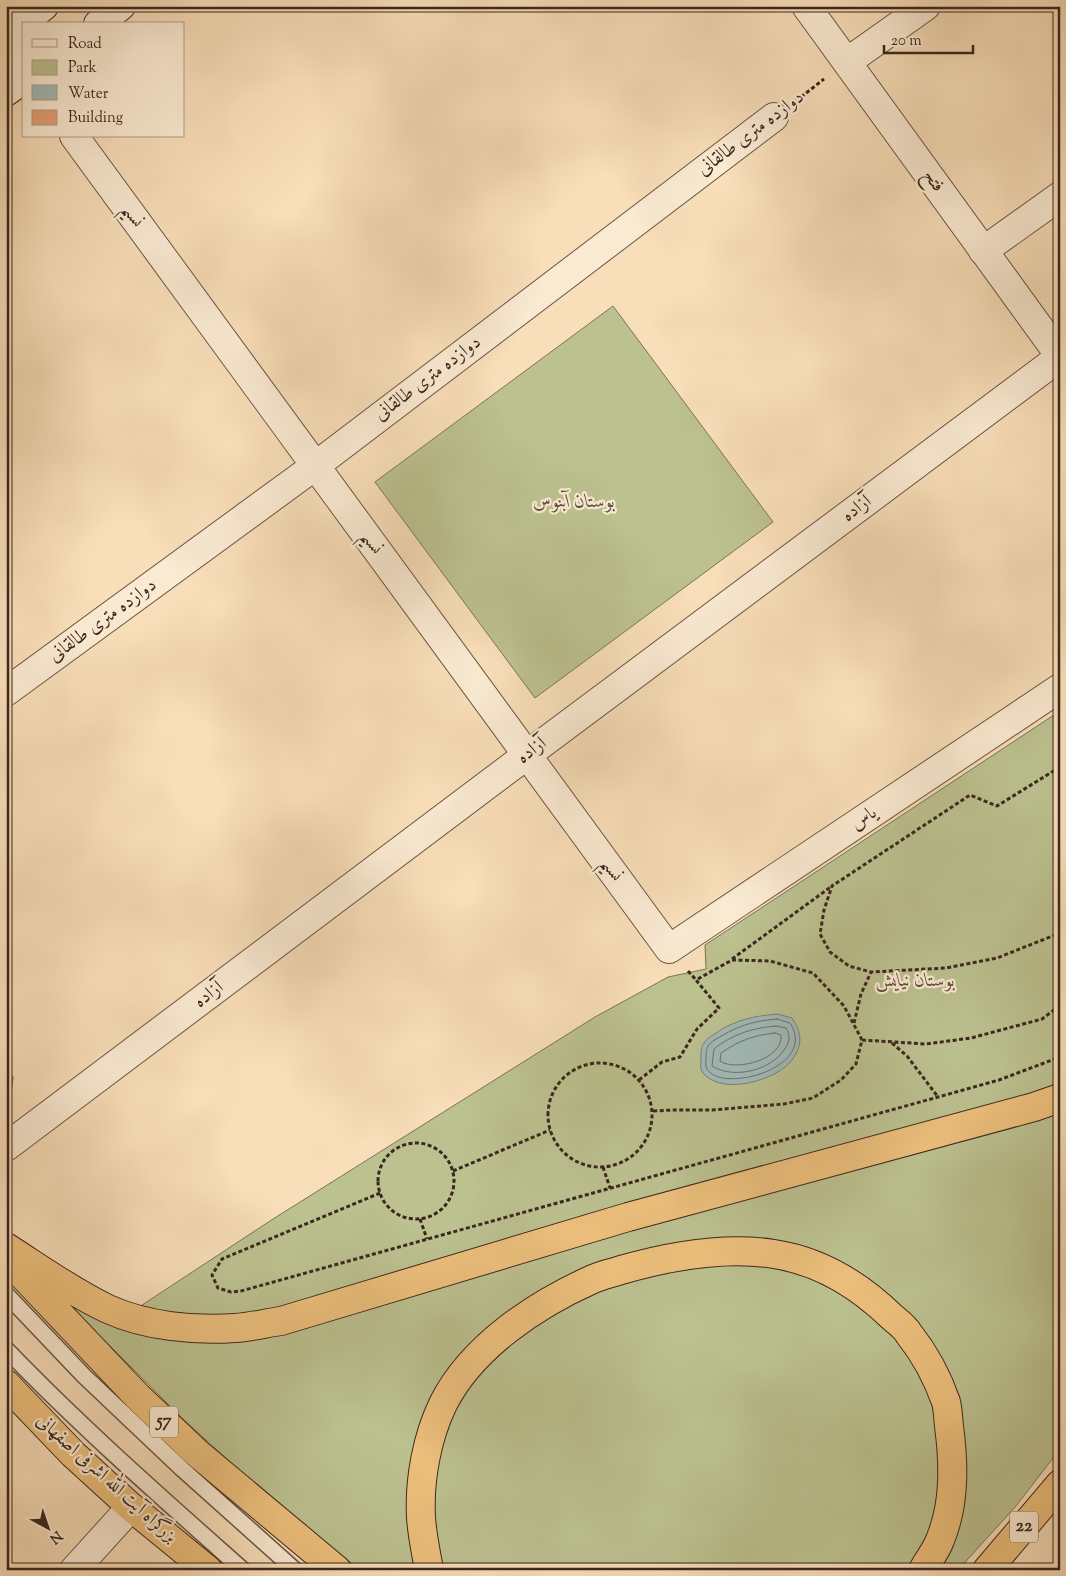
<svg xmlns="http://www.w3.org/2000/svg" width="1066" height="1576" font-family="'Sorts Mill Goudy',Amiri,serif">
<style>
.green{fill:#bcc190;stroke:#7c7457}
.water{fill:#a0bab8;stroke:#787f7a}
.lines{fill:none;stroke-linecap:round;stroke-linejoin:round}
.shore{stroke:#6e706b;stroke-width:1}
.building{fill:#e49f75;stroke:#3c271e}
.lane-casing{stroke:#6b5545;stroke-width:18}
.street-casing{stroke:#6b5545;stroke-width:30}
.secondary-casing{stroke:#3c271e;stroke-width:30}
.highway-casing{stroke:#3c271e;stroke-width:30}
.path{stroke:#3c271e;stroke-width:3;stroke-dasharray:4 2.5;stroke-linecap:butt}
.lane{stroke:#faead2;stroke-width:15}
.street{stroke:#faead2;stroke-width:28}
.secondary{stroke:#faead2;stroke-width:28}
.highway{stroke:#ecbf7c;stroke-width:28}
.labels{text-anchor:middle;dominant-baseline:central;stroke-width:4.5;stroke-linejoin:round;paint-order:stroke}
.shield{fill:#faead2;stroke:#756254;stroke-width:1}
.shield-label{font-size:18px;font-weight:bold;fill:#3c271e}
.street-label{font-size:19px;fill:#3c271e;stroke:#faead2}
.park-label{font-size:19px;font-style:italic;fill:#5c4e3a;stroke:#faead2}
</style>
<rect width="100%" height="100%" fill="#f8deb9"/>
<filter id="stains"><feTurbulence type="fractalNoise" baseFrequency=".004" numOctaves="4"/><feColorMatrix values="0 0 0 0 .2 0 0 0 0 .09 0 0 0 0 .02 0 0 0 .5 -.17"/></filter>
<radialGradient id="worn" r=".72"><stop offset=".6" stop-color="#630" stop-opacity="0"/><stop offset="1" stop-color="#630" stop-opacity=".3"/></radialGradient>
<path class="green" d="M613,306L773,522L535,698L375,482Z
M1060,711V1089L296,1308L226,1320L136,1309L273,1219L595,1017L668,977L706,969L705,945Z
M1060,1111V1449L1016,1506L958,1570H937L963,1505L916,1324C895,1301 874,1283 848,1267L628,1257L437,1396L420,1570H360L260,1489L184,1420L43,1279L158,1334L455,1278Z
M737,1261L794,1269L857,1299L913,1354L931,1392L943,1451L937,1514L914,1570H442L431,1508L436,1462L448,1420L468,1386L490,1359L525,1330L599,1290L673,1269Z"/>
<path class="water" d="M777,1014L792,1018C802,1033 803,1045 792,1060C777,1080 725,1095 705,1075C699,1070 701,1064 701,1057C701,1052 701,1047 704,1043C707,1038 712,1036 716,1033C735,1020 754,1016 777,1014Z"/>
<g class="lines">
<path class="shore" d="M777,1019L790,1023C819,1068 721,1094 707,1069C705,1066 706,1062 706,1058C706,1051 706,1046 713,1041C735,1027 751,1021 777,1019Z
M776,1026L786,1028C790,1034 790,1041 786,1047C773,1070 735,1080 712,1066L714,1049C733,1034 752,1028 776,1026Z
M775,1033L781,1035C784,1059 736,1072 720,1061L721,1053C738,1041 754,1035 775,1033Z"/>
</g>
<path class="building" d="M6,1069L13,1077L12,1087L6,1092Z"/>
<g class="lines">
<defs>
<path id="lane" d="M6,1294L84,1376L181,1468L295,1570
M6,1349C81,1427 162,1498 243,1570"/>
<path id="street" d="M806,6L1060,356
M6,44L24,67
M847,62L926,6
M74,136L669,949L1060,688
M983,251L1060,196
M6,692L315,466L774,117
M6,1147L527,755L1060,357
M74,1570L131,1507"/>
<path id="secondary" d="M98,24L121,6
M6,35L44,6
M6,92L24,79"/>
<path id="highway" d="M6,1247C39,1268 72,1292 108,1309C145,1326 195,1331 235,1328C251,1327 266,1323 281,1321L628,1217L1034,1107L1060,1098
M11,1263L138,1397L197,1453L337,1570
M6,1384L73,1454L131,1507L208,1570
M429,1570C426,1552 422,1535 421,1517C419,1480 427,1437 443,1404C472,1346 537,1304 593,1279C602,1275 612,1273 621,1270C670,1256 724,1246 774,1254C820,1261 859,1285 892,1317C898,1322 905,1327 909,1334C924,1353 938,1379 946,1402C948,1409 948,1418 949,1426C954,1464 955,1504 940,1540C936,1551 928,1560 923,1570
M987,1570L1060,1484"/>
</defs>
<use href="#lane" class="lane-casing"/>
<use href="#street" class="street-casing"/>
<use href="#secondary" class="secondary-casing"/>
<use href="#highway" class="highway-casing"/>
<path class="path" d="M796,101L824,79
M1060,767L997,806L970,795L832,886L824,910L820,934L830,952L849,966L871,972L946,968L997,958L1060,933
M732,959L832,886
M688,971L696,980
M854,1023L861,994L871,972
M862,1040L926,1044L971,1038L1042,1019L1058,1007L1060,1003
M892,1043L907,1056L938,1097
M548 1115a52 52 0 1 1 104 0a52 52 0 1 1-104 0Z
M639,1080L662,1062L680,1057L697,1029L719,1008L696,980L732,960L770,961L813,973L844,1006L862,1040L856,1064L841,1080L813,1098L784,1104L712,1110H674L653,1111
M378 1181a38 38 0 1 1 76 0a38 38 0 1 1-76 0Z
M603,1167L610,1188
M453,1171L550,1130
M380,1193L222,1259L212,1275L218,1288L231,1292L241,1291L938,1097L999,1080L1060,1057
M420,1219L427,1239"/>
<use href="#lane" class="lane"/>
<use href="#street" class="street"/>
<use href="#secondary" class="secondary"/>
<use href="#highway" class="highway"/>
</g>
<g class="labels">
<g class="shield">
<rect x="150" y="1406.5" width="28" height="31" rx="4"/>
<rect x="1010" y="1511.5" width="28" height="31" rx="4"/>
</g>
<g class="shield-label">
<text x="164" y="1422">57</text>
<text x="1024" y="1527">22</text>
</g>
<g class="street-label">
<text transform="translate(751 134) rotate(-37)">دوازده متری طالقانی</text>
<text transform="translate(933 181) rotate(54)">فتح</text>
<text transform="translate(132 216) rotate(54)">نسیم</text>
<text transform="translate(428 379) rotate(-37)">دوازده متری طالقانی</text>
<text transform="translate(857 509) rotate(-37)">آزاده</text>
<text transform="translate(371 543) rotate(54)">نسیم</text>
<text transform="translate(103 621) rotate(-36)">دوازده متری طالقانی</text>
<text transform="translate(532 751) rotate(-37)">آزاده</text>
<text transform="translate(864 819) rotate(-34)">یاس</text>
<text transform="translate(611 870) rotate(54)">نسیم</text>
<text transform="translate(209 995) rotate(-37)">آزاده</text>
<text transform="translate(106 1479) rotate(42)">بزرگراه آیت الله اشرفی اصفهانی</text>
</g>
<g class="park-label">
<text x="574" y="502">بوستان آبنوس</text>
<text x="915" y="981">بوستان نیایش</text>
</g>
</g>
<rect width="1066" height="1576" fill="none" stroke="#f8deb9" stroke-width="25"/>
<rect x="8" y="8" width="1051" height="1561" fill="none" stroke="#3c271e" stroke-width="2.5"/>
<rect x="12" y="12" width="1041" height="1551" fill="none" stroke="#3c271e"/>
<rect x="22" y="22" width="162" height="115" fill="#faead2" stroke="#ae9c8a"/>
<rect x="32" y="39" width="25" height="8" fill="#faead2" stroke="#ae9c8a"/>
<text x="68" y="48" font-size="15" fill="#3c271e">Road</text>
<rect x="32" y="60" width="25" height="15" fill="#bcc190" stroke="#ae9c8a"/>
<text x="68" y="72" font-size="15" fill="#3c271e">Park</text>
<rect x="32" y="85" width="25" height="15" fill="#a0bab8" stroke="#ae9c8a"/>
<text x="68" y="98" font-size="15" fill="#3c271e">Water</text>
<rect x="32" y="110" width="25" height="15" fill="#e49f75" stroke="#ae9c8a"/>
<text x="68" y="122" font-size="15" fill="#3c271e">Building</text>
<g transform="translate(48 1528) rotate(140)" stroke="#faead2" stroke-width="4" paint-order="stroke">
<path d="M0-4L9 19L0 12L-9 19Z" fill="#3c271e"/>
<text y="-8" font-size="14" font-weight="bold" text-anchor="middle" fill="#3c271e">N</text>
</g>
<path d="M884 45v8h89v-8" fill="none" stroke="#3c271e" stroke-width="2.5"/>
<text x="891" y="45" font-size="15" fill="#3c271e" stroke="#faead2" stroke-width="4" paint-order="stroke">20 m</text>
<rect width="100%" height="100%" filter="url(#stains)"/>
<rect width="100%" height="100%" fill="url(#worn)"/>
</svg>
